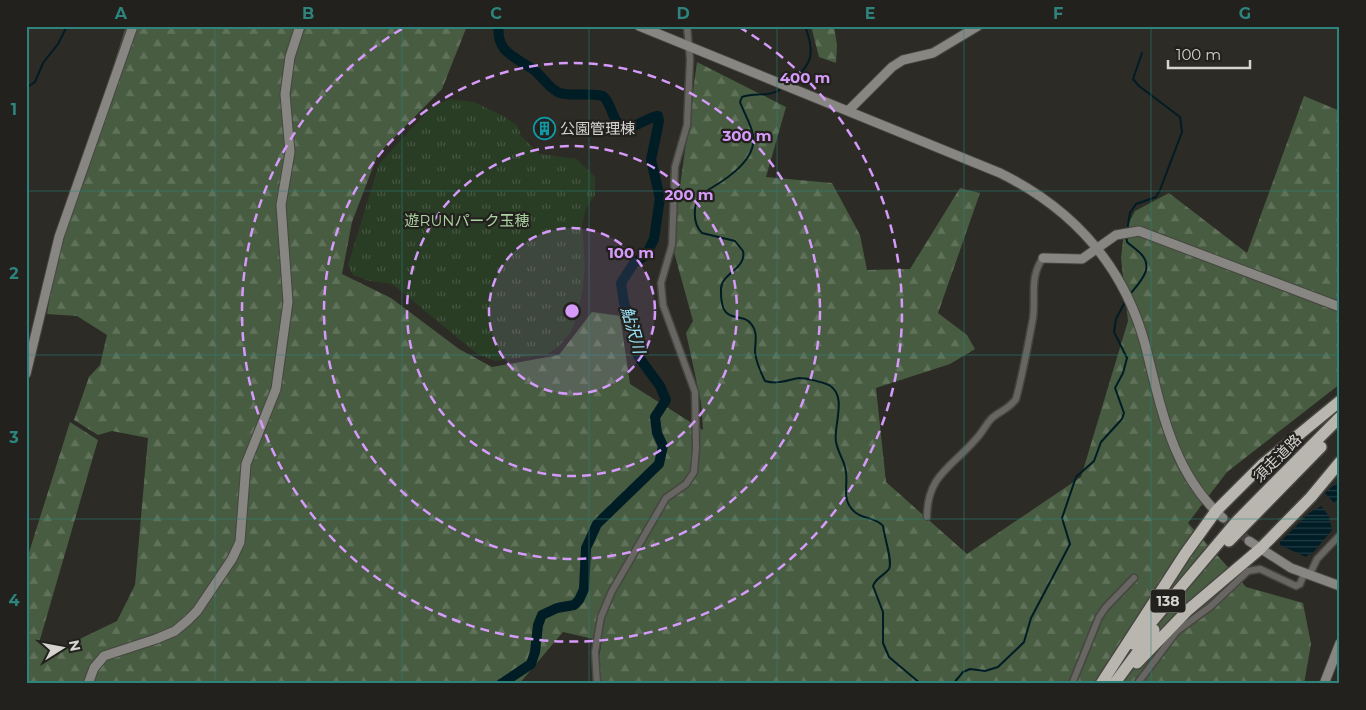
<svg xmlns="http://www.w3.org/2000/svg" width="1366" height="710" font-family="Montserrat,'Noto Sans JP',sans-serif">
<style>
.forest{fill:url(#forest-firs)}
.park{fill:url(#park-tufts)}
.water{fill:url(#water-rules)}
.lines{fill:none;stroke-linecap:round;stroke-linejoin:round}
.stream{stroke:#001c25;stroke-width:2}
.river{stroke:#001c25;stroke-width:10}
.secondary-tunnel{stroke:#454440;stroke-width:9;stroke-dasharray:9 4.5;stroke-linecap:butt}
.street-casing{stroke:#474641;stroke-width:9}
.secondary-casing{stroke:#474641;stroke-width:11}
.highway-casing{stroke:#474641;stroke-width:14}
.street{stroke:#676663;stroke-width:6}
.secondary{stroke:#888682;stroke-width:9}
.highway{stroke:#b9b6b0;stroke-width:11}
.grid{fill:none;stroke:#2d847d;stroke-width:1;stroke-opacity:0.55}
.ring{fill:none;stroke:#d69bfa;stroke-width:2.5;stroke-dasharray:9 6}
.labels{text-anchor:middle;dominant-baseline:central;stroke-width:4.5;stroke-linejoin:round;paint-order:stroke}
.shield{fill:#22211d;stroke:#9f9e9b;stroke-width:1}
.shield-label{font-size:14px;font-weight:bold;fill:#d5d4d1}
.poi-label{font-size:15px;fill:#d5d4d1;stroke:#22211d;text-anchor:start}
.park-label{font-size:15px;fill:#abd2a0;stroke:#22211d}
.street-label{font-size:15px;fill:#d5d4d1;stroke:#22211d}
.water-label{font-size:16px;font-style:italic;fill:#9be5fc;stroke:#22211d}
.centre{fill:#d69bfa;stroke:#22211d;stroke-width:2.5}
.ring-label{font-size:15px;text-anchor:middle;font-weight:bold;fill:#d69bfa;stroke:#22211d;stroke-width:4.5;stroke-linejoin:round;paint-order:stroke}
.neatline{fill:none;stroke:#2d847d;stroke-width:2}
.grid-label{font-size:16px;text-anchor:middle;font-weight:bold;fill:#2d847d}
</style>
<defs>
<pattern id="forest-firs" width="22" height="20" patternUnits="userSpaceOnUse" patternTransform="scale(1.25)"><rect width="22" height="20" fill="#475c41"/><path d="M5 1l3.5 6h-7zM16 11l3.5 6h-7z" fill="#61725b"/></pattern>
<pattern id="park-tufts" width="24" height="20" patternUnits="userSpaceOnUse" patternTransform="scale(1.25)"><rect width="24" height="20" fill="#293c24"/><path d="M3 7l-1-3M5 7V3M7 7l1-3M15 17l-1-3M17 17v-4M19 17l1-3" fill="none" stroke="#475743"/></pattern>
<pattern id="water-rules" width="6" height="5" patternUnits="userSpaceOnUse" patternTransform="scale(1.25)"><rect width="6" height="5" fill="#001c25"/><path d="M0 2.5h6" fill="none" stroke="#243c44"/></pattern>
</defs>
<rect width="100%" height="100%" fill="#2c2b26"/>
<path class="forest" d="M126,26H467L442,89L378,154L352,222L342,274L391,298L459,349L492,367L559,355L592,312L620,316L630,384L703,430L701,402L686,333L693,321L672,245L697,62L786,107L766,177L832,183L860,235L867,270L910,269L960,188L980,193L938,313L967,335L975,349L950,364L876,388L886,482L967,554L1081,477L1128,321L1121,258L1124,232L1135,211L1169,193L1247,253L1304,96L1340,111V384L1227,472L1188,523L1246,587L1303,603L1311,644L1304,684H594L602,641L563,632L519,684H26V562L70,422L98,440L39,643L61,648L117,621L135,585L148,438L112,431L98,435L74,420L89,377L100,365L107,335L77,316L47,314L59,237Z
M811,26H834L837,45L836,63L819,57Z"/>
<path class="park" d="M450,99L474,102L505,117L518,126L521,136L540,154L577,159L595,177V195L586,208L582,225L585,266L582,293L577,316L571,332L558,347L547,354L495,361L476,353L392,284L370,281L353,275L348,265L379,164L432,106Z"/>
<path class="water" d="M1340,480V497L1334,503L1325,493Z
M1321,506L1329,516L1332,530L1311,555L1309,554L1306,557L1280,545V542L1309,513Z"/>
<g class="lines">
<path class="stream" d="M788,84C812,65 816,55 805,26
M26,88L35,82L43,63L58,44L67,26
M783,88C770,98 757,92 742,97L740,102C744,113 751,124 753,135C758,162 719,184 701,194C693,204 692,223 702,233L735,241L743,251C747,269 721,273 721,289C720,329 741,309 752,325C758,333 755,342 755,352C756,362 761,373 765,381C778,385 787,380 799,378C806,378 822,382 829,385C848,396 833,426 836,442C838,452 843,459 845,467C850,484 839,500 856,513C864,519 877,518 883,526C884,536 893,562 889,569C884,576 876,577 873,586L883,612V643L889,657L921,684
M1127,231L1130,213L1136,204L1156,197L1160,190L1182,132L1180,117L1139,86L1133,79L1142,53
M1126,235L1127,242C1131,246 1135,248 1139,252C1156,267 1140,282 1130,294
M953,684L963,672L970,669L985,671L998,667L1019,647L1024,642L1031,618L1068,548L1070,544L1062,518L1076,477L1094,461L1101,442L1122,419L1124,413L1115,388L1123,373L1127,358L1114,332L1116,319L1125,302"/>
<path class="river" d="M499,26C495,52 517,58 534,70C543,77 549,89 560,93C574,97 589,92 603,96C611,103 611,115 618,123C628,136 645,117 658,116L659,121L651,160L660,198L654,239L646,255L634,263L621,283L624,303L634,328L638,356L660,386L666,400L655,417L657,433L663,446L659,464L597,524L586,548L584,589L579,600L574,605L557,608L542,615L538,625L535,652L531,664L501,684"/>
<path class="secondary-tunnel" d="M1223,518L1249,541"/>
<defs>
<path id="street" d="M927,517C927,475 952,467 976,439C982,433 986,424 992,418C1001,410 1008,410 1016,399C1023,373 1028,345 1033,318C1036,297 1029,277 1043,258
M1309,576L1317,559L1340,535
M597,684L595,652L601,617L612,591L666,498L686,484L694,472L696,448L695,392L663,305L661,283L672,245L675,167L687,125L690,59L687,26
M1072,684L1099,617L1106,607L1134,578
M1137,684L1177,631L1211,606L1248,571L1260,569L1296,586L1300,584L1304,574"/>
<path id="secondary" d="M639,26L1000,173C1073,209 1123,264 1145,344C1161,407 1172,473 1223,518
M848,111L892,67L903,60L933,53L978,26
M1043,258L1082,259L1116,235L1139,231L1340,307
M26,374L59,237L133,26
M1249,541L1291,568L1340,586
M88,684L94,668L104,656L156,639L175,631L188,620L197,611L232,559L240,542L246,464L276,389L288,302L281,205L290,152L285,94L290,57L300,26
M1324,684L1340,643"/>
<path id="highway" d="M1229,541L1321,447
M1133,644L1237,521L1340,417
M1137,663L1188,610L1260,549L1311,497L1340,462
M1101,684L1185,554L1216,511L1263,464L1340,401
M1114,684L1154,630"/>
</defs>
<use href="#street" class="street-casing"/>
<use href="#secondary" class="secondary-casing"/>
<use href="#highway" class="highway-casing"/>
<use href="#street" class="street"/>
<use href="#secondary" class="secondary"/>
<use href="#highway" class="highway"/>
</g>
<path class="grid" d="M215,26V684M402,26V684M589,26V684M777,26V684M964,26V684M1151,26V684M26,191H1340M26,355H1340M26,519H1340"/>
<circle cx="572" cy="311" r="83" fill="#d69bfa" fill-opacity=".12"/>
<g class="ring">
<circle cx="572" cy="311" r="83"/>
<circle cx="572" cy="311" r="165"/>
<circle cx="572" cy="311" r="248"/>
<path d="M739 27A330 330 0 1 1 405 27"/>
</g>
<defs>
<symbol id="building-ring" viewBox="-11 -11 22 22"><circle r="9.5" fill="#22211d" stroke="#0f9aa8" stroke-width="1.5"/><path d="M-4-6H4V6H1V3H-1V6H-4ZM-2.5-4.3h1.7v1.8h-1.7ZM.8-4.3h1.7v1.8H.8ZM-2.5-1h1.7V.8h-1.7ZM.8-1h1.7V.8H.8Z" fill="#0f9aa8"/></symbol>
</defs>
<g fill-rule="evenodd">
<use href="#building-ring" x="532" y="116" width="25" height="25"/>
</g>
<g class="labels">
<rect class="shield" x="1150.5" y="589.5" width="35" height="23" rx="4"/>
<g class="shield-label">
<text x="1168" y="601">138</text>
</g>
<g class="poi-label">
<text x="560" y="128">公園管理棟</text>
</g>
<g class="park-label">
<text x="467" y="220">遊RUNパーク玉穂</text>
</g>
<g class="street-label">
<text transform="translate(1277 458) rotate(-45)">須走道路</text>
</g>
<g class="water-label">
<text transform="translate(633 330) rotate(74)">鮎沢川</text>
</g>
</g>
<circle cx="572" cy="311" r="8" class="centre"/>
<g class="ring-label">
<text x="805" y="83">400 m</text>
<text x="747" y="141">300 m</text>
<text x="689" y="200">200 m</text>
<text x="631" y="258">100 m</text>
</g>
<rect width="1366" height="710" fill="none" stroke="#22211d" stroke-width="55"/>
<g transform="translate(62 648) rotate(79)" stroke="#22211d" stroke-width="4" paint-order="stroke">
<path d="M0-4L9 19L0 12L-9 19Z" fill="#d5d4d1"/>
<text y="-8" font-size="14" font-weight="bold" text-anchor="middle" fill="#d5d4d1">N</text>
</g>
<path d="M1168 60v8h82v-8" fill="none" stroke="#d5d4d1" stroke-width="2.5"/>
<text x="1176" y="60" font-size="15" fill="#d5d4d1" stroke="#22211d" stroke-width="4" paint-order="stroke">100 m</text>
<rect x="28" y="28" width="1310" height="654" class="neatline"/>
<g class="grid-label">
<text x="121" y="19">A</text>
<text x="308" y="19">B</text>
<text x="496" y="19">C</text>
<text x="683" y="19">D</text>
<text x="870" y="19">E</text>
<text x="1058" y="19">F</text>
<text x="1245" y="19">G</text>
<text x="14" y="115">1</text>
<text x="14" y="279">2</text>
<text x="14" y="443">3</text>
<text x="14" y="606">4</text>
</g>
</svg>
